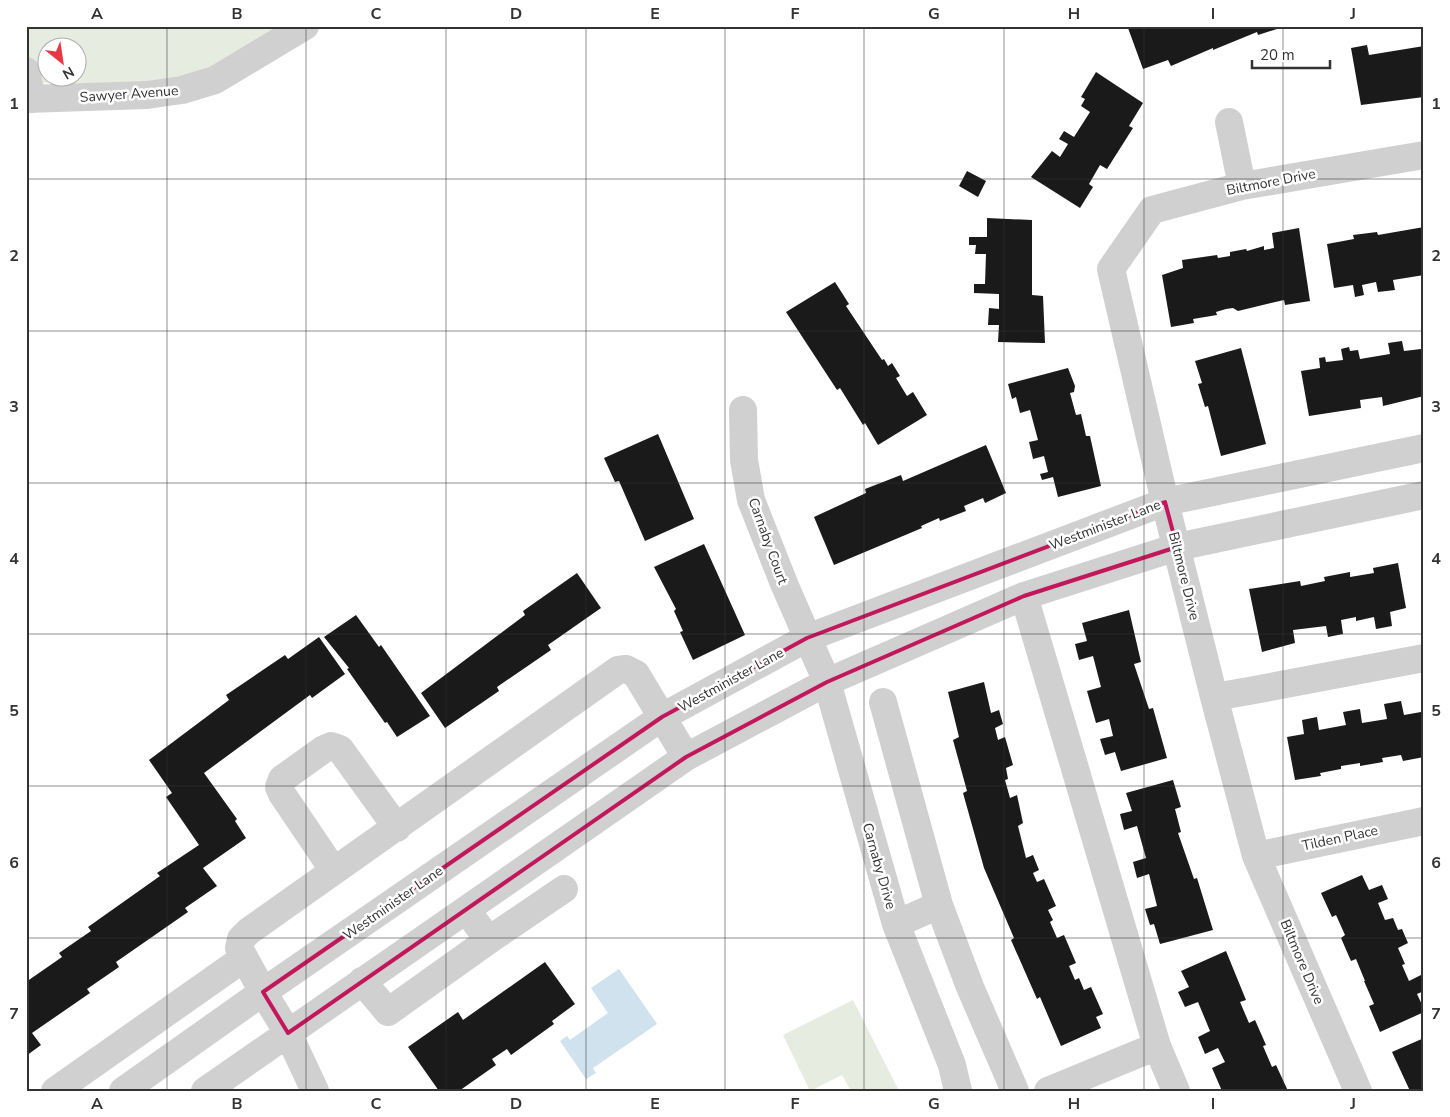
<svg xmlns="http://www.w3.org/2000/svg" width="1450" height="1117" font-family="'Nunito Sans',sans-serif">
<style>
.green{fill:#e6ecdf;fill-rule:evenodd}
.water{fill:#cfe2ee}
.building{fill:#1a1a1a}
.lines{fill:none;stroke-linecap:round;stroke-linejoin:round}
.minor{stroke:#d0d0d0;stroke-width:28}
.marked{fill:none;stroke:#c2185b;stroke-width:4;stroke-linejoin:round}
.grid{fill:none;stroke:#333;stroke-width:1;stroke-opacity:0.55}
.labels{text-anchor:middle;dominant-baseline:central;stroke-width:5;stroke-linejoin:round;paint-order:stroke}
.street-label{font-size:14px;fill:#333;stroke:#fff}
.neatline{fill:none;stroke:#333;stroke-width:2}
.grid-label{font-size:16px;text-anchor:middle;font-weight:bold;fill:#333}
</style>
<rect width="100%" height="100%" fill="#fff"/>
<path class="green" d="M26,26H283L218,71L144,84L26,83ZM48,48H78V78H48Z
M853,1000L898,1089L895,1091H851L842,1075L810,1091L783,1035Z"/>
<path class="water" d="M619,969L657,1024L593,1068L596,1073L586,1079L560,1041L567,1036L570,1040L608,1013L591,988Z"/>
<path class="building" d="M1133,26H1283V27L1258,35L1257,32L1213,50V48L1171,66L1168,60L1143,69L1128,28Z
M1367,45L1369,55L1424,46V97L1361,105L1351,48Z
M1096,72L1143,103L1129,126L1133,128L1107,169L1100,165L1089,184L1093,187L1080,208L1031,177L1052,151L1060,157L1068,144L1059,139L1064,131L1074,137L1090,112L1081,106L1085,99L1081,97Z
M967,171L986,181L978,197L959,186Z
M987,218L1032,220V295L1043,296L1045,343L998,342L999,325H988L989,308L999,309V294L974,293V284H985L986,254H975L976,245H969V237H987Z
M1424,227V275L1393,280L1395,290L1378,292L1376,282L1362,285L1364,295L1355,297L1353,285L1334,288L1327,244L1354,239L1353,235L1377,232L1378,235Z
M1299,228L1310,301L1285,305L1284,300L1238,311L1233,308L1226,309L1216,312L1217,315L1193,319L1194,323L1171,327L1162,275L1183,268L1182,260L1217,255L1218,258L1230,256V252L1246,249L1247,251L1264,246V250L1274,248L1272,233Z
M835,282L849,304L846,306L882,360L884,359L888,366L892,363L900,376L896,378L907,396L913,392L927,415L878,445L865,423L863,425L840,388L837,390L786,312Z
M1402,341L1404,351L1421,349V345L1424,344V396L1383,406L1382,397L1360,400L1361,408L1309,416L1301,371L1320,368L1319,358L1325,357L1326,362L1343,360L1341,349L1349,347L1350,351L1358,350L1360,359L1390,354L1388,343Z
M1241,348L1266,444L1221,456L1208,406L1205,407L1198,384L1202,383L1195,361Z
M1068,368L1075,386L1074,392L1070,393L1076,415L1081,414L1086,436H1090L1101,486L1058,497L1053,477L1042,480L1040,474L1048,472L1044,456L1033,459L1029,442L1038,440L1030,410L1020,413L1016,397L1012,399L1008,384Z
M658,434L694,519L645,541L619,481L615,482L604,458Z
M986,445L1006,493L985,503L983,498L964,506L966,511L940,521L939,518L921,526L922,528L834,565L814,517L866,493L865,489L901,475L903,481Z
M704,544L745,635L693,660L680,632L683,631L674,611L676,609L654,567Z
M1398,563L1406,608L1390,612L1392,626L1376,629L1374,617L1356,621V617L1341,620L1343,634L1328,637L1326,626L1293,630L1295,643L1262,652L1249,589L1300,581L1301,586L1325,581L1324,577L1350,572V577L1374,573L1373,568Z
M577,573L601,608L548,645L551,650L497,687L499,691L445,728L421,693L525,615L523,611Z
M1129,610L1141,662L1134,664L1149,709L1153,708L1167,758L1121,771L1115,752L1105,755L1100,739L1113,736L1109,719L1096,723L1087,691L1101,687L1093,656L1079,660L1075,644L1087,641L1082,623Z
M356,615L379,647L381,645L430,716L397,737L387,722L385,723L347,669L349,668L324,637Z
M319,637L345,674L312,698L310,695L204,773L237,819L235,821L246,838L203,868L217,886L185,908L188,912L116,962L119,967L87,989L90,993L32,1033L41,1045L26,1056V982L62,957L59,953L91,931L88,927L160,876L157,873L199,845L166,797L172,793L149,760L229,700L226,695L285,655L288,659Z
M984,682L991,713L999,710L1003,724L995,728L998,740L1005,737L1013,765L1006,768L1008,779L1005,780L1010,798L1017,795L1023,823L1018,826L1026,858L1033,855L1039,870L1033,873L1037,882L1044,879L1056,906L1048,910L1053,920L1050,922L1057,938L1064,935L1076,963L1069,966L1075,980L1079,978L1084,990L1091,987L1103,1014L1096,1017L1101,1028L1061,1046L1040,997L1037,999L1011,940L1014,938L984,868L963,793L967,791L953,740L959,737L948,692Z
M1401,701L1404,715L1421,712L1424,729V757L1403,761L1401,755L1382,758L1383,762L1360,766V763L1341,766V769L1320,773L1321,776L1295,780L1287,737L1304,734L1302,720L1317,717L1319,730L1346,725L1343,712L1360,709L1362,723L1387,719L1384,704Z
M1173,780L1181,807L1175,809L1181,832L1178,833L1194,879L1197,878L1213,930L1160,944L1154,924L1150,925L1145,909L1157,906L1149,874L1137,878L1133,862L1146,858L1137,826L1124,830L1120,814L1132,811L1126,793Z
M1362,875L1369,890L1382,885L1388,899L1378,903L1385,920L1393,918L1398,930L1402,929L1408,943L1398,948L1405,964L1402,965L1409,981L1421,975L1424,982V991L1417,994L1424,1009V1012L1380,1032L1369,1006L1374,1004L1364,981H1365L1356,959L1351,961L1341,938L1345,935L1336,915L1332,917L1321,893Z
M1226,951L1246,1000L1240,1002L1249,1023L1255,1020L1266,1045L1263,1046L1272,1067L1276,1065L1288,1091H1222L1212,1068L1225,1062L1218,1048L1205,1054L1198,1037L1210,1031L1198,1002L1185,1007L1178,992L1189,987L1181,971Z
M545,962L575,1004L552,1021L554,1024L511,1055L507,1049L492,1059L496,1065L459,1091H439L408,1047L458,1012L463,1020Z
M1424,1038V1091H1410L1392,1052Z"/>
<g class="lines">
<path class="minor" d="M26,71L32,99
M26,99L147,95L182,90L215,80L305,26
M1229,122L1242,186
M743,410L744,460L751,500L785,586L827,682L896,924L952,1065L958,1091
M1024,596L1157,1046L1176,1091
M1214,697L1249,691L1424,658
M883,702L939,905L970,987L1015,1091
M1256,856L1424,821
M334,871L282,794L279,787L282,779L324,749L331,746L340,749L397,828
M896,924L939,905
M489,940L564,889
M362,981L388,1012L489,940L466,910
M55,1091L244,958
M123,1091L263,992L662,717L807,638L1165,502L1424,448
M205,1091L686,757L827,682L1024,596L1177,547L1424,495
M315,1091L288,1033L263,992L239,948L241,939L249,931L618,670L626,669L636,674L686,757
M1048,1091L1157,1046
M1358,1091L1256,856L1214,697L1165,502L1111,269L1152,210L1242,186L1424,155"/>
</g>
<path class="marked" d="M1165,502L1177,547L1024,596L827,682L686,757L288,1033L263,992L662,717L807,638Z"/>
<path class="grid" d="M167,26V1091M306,26V1091M446,26V1091M586,26V1091M725,26V1091M864,26V1091M1004,26V1091M1144,26V1091M1283,26V1091M26,179H1424M26,331H1424M26,483H1424M26,634H1424M26,786H1424M26,938H1424"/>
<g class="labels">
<g class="street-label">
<text transform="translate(129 94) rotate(-4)">Sawyer Avenue</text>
<text transform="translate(1271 182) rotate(-11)">Biltmore Drive</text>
<text transform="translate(1105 525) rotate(-21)">Westminister Lane</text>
<text transform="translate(768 541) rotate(70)">Carnaby Court</text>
<text transform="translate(1184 576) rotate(76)">Biltmore Drive</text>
<text transform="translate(731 680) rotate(-29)">Westminister Lane</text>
<text transform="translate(1340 838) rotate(-12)">Tilden Place</text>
<text transform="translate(879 866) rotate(74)">Carnaby Drive</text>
<text transform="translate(393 903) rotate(-35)">Westminister Lane</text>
<text transform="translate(1302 962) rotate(67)">Biltmore Drive</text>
</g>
</g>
<rect width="1450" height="1117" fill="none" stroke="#ffffff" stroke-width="55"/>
<g transform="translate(62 62) rotate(150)"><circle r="24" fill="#ffffff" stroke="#adadad"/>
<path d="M0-4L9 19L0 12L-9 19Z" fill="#e63946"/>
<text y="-8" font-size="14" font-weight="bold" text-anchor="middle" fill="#333333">N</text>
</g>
<path d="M1252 60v8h78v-8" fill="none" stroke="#333333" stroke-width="2.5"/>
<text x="1260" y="60" font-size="15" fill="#333333" stroke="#ffffff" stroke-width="4" paint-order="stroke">20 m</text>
<rect x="28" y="28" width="1394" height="1062" class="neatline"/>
<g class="grid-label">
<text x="97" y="19">A</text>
<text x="237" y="19">B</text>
<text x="376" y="19">C</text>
<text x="516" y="19">D</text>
<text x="655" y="19">E</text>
<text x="795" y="19">F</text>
<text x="934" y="19">G</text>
<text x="1074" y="19">H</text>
<text x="1213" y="19">I</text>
<text x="1353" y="19">J</text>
<text x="14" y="109">1</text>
<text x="1436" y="109">1</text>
<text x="14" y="261">2</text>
<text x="1436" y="261">2</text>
<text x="14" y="412">3</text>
<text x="1436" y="412">3</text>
<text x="14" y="564">4</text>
<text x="1436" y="564">4</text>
<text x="14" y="716">5</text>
<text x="1436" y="716">5</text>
<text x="14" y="868">6</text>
<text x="1436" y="868">6</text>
<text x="14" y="1019">7</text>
<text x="1436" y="1019">7</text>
<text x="97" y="1109">A</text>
<text x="237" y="1109">B</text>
<text x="376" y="1109">C</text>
<text x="516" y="1109">D</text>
<text x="655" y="1109">E</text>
<text x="795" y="1109">F</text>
<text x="934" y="1109">G</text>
<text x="1074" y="1109">H</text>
<text x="1213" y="1109">I</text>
<text x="1353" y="1109">J</text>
</g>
</svg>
